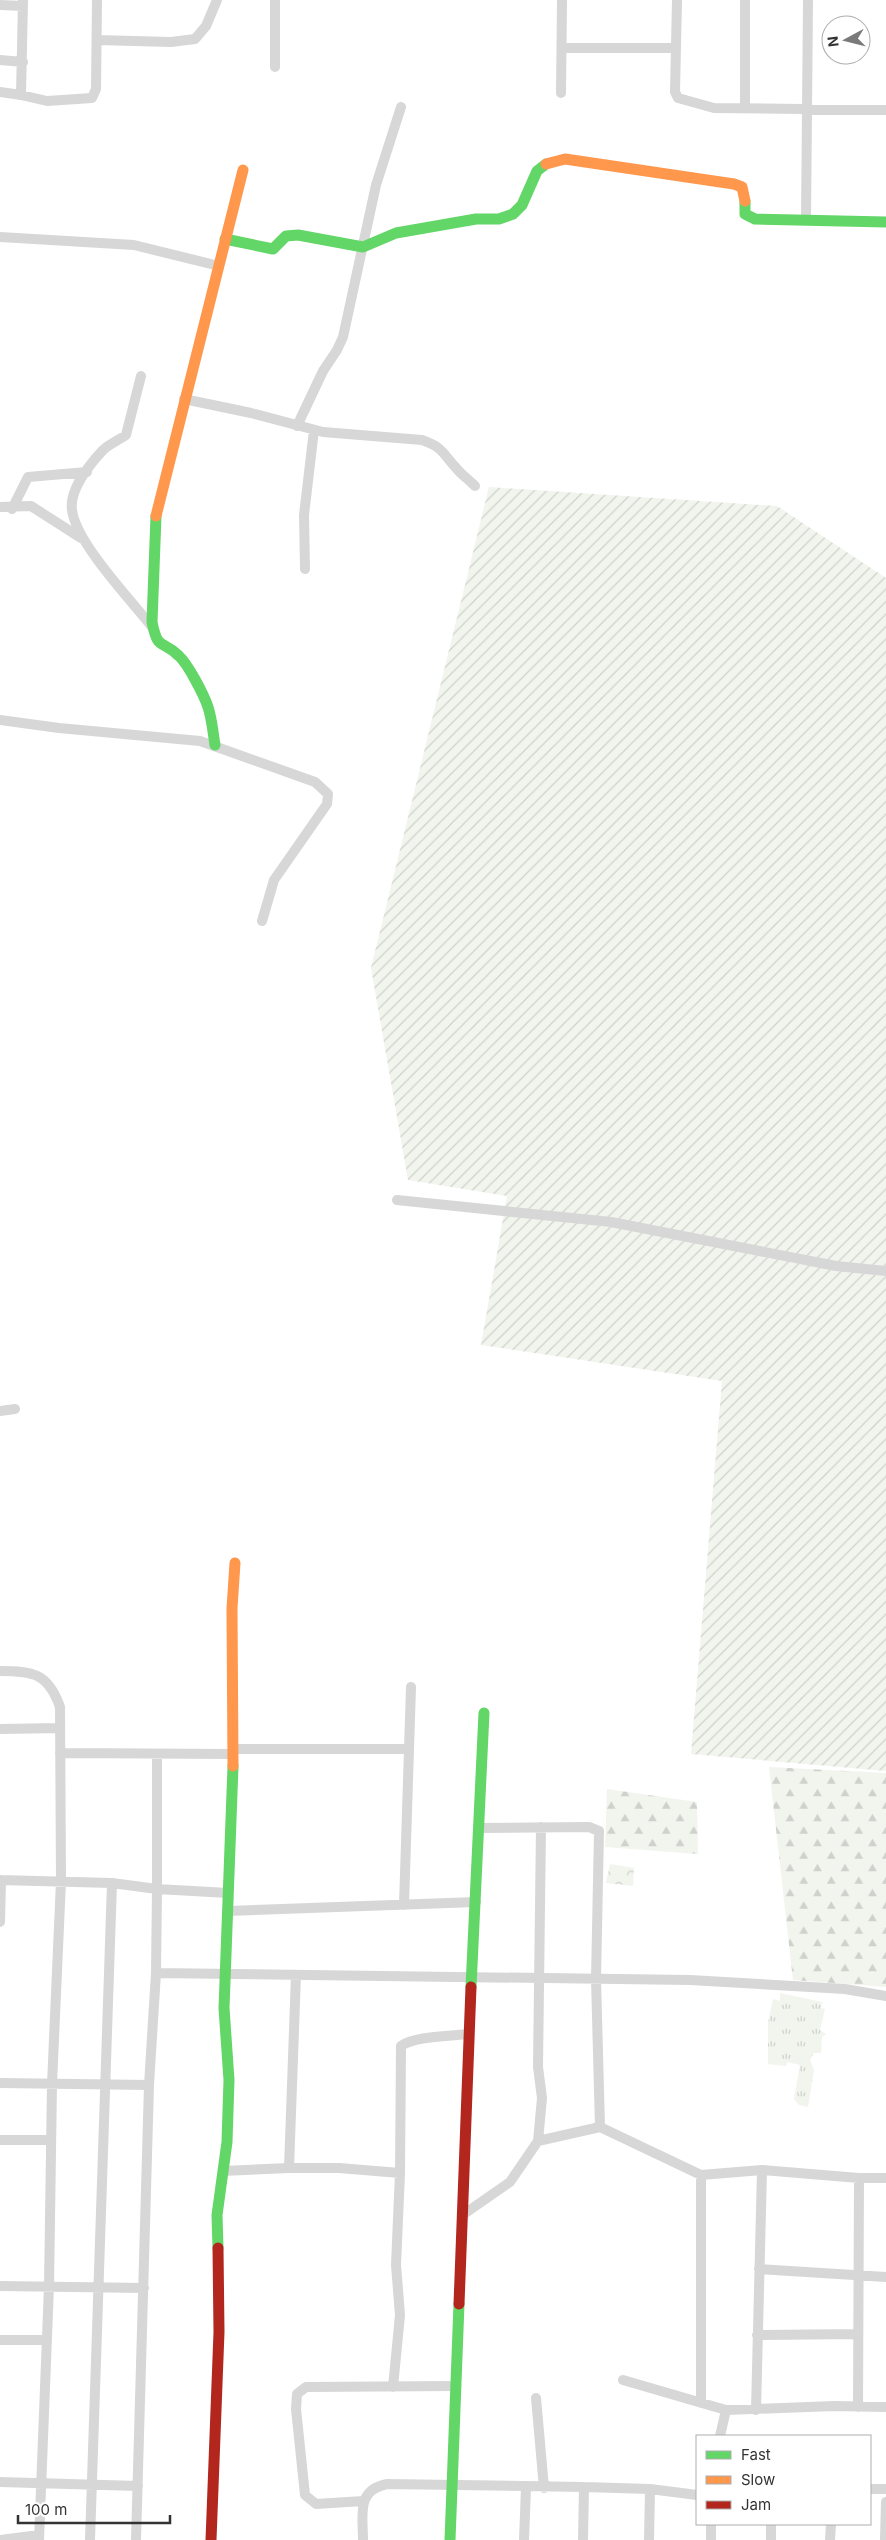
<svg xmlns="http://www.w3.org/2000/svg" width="886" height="2540" font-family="Inter,sans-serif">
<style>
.grass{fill:url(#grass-tufts)}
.forest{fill:url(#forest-firs)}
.park{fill:url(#park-crowns)}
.garden{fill:url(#garden-furrows)}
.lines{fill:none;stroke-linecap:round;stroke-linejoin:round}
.street{stroke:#d7d7d7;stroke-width:10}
.fast{stroke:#63d668;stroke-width:11}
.slow{stroke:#ff974d;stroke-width:11}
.jam{stroke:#b3261e;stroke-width:11}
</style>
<defs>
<pattern id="grass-tufts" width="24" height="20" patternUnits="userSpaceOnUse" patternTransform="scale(1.25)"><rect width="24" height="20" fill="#f1f5ed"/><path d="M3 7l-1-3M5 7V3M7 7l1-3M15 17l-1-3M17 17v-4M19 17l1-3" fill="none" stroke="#cfd2cc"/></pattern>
<pattern id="forest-firs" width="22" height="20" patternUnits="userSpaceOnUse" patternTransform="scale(1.25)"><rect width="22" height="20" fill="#f1f5ed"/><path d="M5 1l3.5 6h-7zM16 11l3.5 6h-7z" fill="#cfd2cc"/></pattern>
<pattern id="park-crowns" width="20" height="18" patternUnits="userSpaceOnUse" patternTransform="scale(1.25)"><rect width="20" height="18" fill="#f1f5ed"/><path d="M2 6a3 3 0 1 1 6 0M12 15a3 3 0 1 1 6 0" fill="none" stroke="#cfd2cc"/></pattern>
<pattern id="garden-furrows" width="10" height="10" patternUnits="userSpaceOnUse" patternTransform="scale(1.25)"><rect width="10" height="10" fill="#f1f5ed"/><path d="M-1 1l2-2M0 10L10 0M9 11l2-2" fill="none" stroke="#cfd2cc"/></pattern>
</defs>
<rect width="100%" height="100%" fill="#fff"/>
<path class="grass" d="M780,1993L822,2002L821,2008L825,2009L820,2030L826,2034L822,2037L821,2053H814L810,2060L814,2070L808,2107L799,2105L794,2099L800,2065L787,2062L786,2066L768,2064V2023L773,1999L780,2001Z"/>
<path class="forest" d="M769,1767L886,1773V1987L793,1980Z
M607,1789L697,1802L698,1854L605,1847Z"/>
<path class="park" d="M610,1864L634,1868L633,1886L606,1883Z"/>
<path class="garden" d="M489,487L777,506L886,578V1771L691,1754L722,1381L481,1345L507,1196L408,1180L371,968Z"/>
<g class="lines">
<path class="street" d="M23,0L21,95L47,101L92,98L96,89L97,0
M677,0L675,92L678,98L714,108L886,110
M745,0V108
M0,5L23,6
M97,40L171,42L195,39L206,26L217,0
M562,48H676
M0,60L23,62
M275,67V0
M0,92L21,95
M561,93L562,0
M806,220L808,0
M0,237L134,245L219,266
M141,376L126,435C119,440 109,444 103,450C90,464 69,490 72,510C76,543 131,600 152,627
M184,399L251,413L323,432L422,440C443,447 443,454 457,469C462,475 469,480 475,486
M297,426L323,371L337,350L343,337L376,185L401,107
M0,507L31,506L81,538
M12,509L28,477L87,472
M305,569L304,515L314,430
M0,720L59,728L200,741L315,782L328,794L327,804L274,880L262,921
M397,1200L611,1222L836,1266L886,1271
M0,1411L15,1409
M0,1671C33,1671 48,1673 60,1707L61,1881L52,2084L49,2286L39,2540
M0,1729L60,1728
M233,1749H409
M60,1753L233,1754
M157,1754V1889L228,1893
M479,1828L589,1827L599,1831L596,1979L600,2127
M0,1880L112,1883L90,2540
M112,1883L157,1889L156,1973L149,2085L136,2540
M404,1905L411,1687
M228,1911L476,1902
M0,1922L1,1880
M156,1973L690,1980L845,1989L886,1996
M0,2083L149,2085
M0,2140H51
M538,2141L542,2098L538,2067L541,1827
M289,2168H339L400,2173L396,2265L400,2315L393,2387
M223,2171L289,2168L296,1975
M400,2173L401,2046C414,2036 452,2036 469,2034
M464,2214L510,2182L538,2141L600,2127L701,2175L762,2170L859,2178H886
M759,2269L886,2277
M0,2286L144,2288
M757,2335L858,2334
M0,2340H47
M623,2380L726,2410
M536,2398L544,2488
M701,2403V2175
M858,2407L859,2178
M756,2410L762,2170
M720,2436L726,2410L834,2406L886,2407
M0,2482L138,2486
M870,2489H886
M363,2501L316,2504L305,2495L296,2409L297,2394L306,2387L454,2386
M0,2540L39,2535
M363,2540C363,2515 356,2490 387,2484L584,2487L650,2489L697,2495
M524,2540L526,2488
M583,2540L584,2487
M649,2540L650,2489
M711,2540V2524
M771,2540V2524
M830,2540L831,2524
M885,2540L886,2502"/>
<path class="fast" d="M745,201V214L755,219L886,222
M225,239L273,249L286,236L298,235L363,247L396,233L476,219H499L513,214L522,205L537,171L546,164
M156,516L152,622C158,652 162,639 179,656C188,664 204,695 208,707C212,719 213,733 215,745
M471,1987L484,1713
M218,2248L217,2215L227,2142L229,2080L224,2008L233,1766
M450,2540L459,2304"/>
<path class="slow" d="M546,164L565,159L734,184L742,187L745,201
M156,516L243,170
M233,1766L232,1608L235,1563"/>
<path class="jam" d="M459,2304L471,1987
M211,2540L219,2332L218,2248"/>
</g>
<rect x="696" y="2435" width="175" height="90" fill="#ffffff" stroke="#adadad"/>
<rect x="706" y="2451" width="25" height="8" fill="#63d668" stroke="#adadad"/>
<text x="741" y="2460" font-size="15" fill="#333333">Fast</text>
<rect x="706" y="2476" width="25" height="8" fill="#ff974d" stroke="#adadad"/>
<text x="741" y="2485" font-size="15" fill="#333333">Slow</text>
<rect x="706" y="2501" width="25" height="8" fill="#b3261e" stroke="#adadad"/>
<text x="741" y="2510" font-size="15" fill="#333333">Jam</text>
<g transform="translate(846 40) rotate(263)"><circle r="24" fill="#ffffff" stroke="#adadad"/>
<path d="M0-4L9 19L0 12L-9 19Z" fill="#7a7a7a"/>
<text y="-8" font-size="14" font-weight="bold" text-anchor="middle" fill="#333333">N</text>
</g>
<path d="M18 2515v8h152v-8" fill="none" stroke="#333333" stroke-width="2.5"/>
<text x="25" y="2515" font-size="15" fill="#333333" stroke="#ffffff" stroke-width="4" paint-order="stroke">100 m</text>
</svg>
